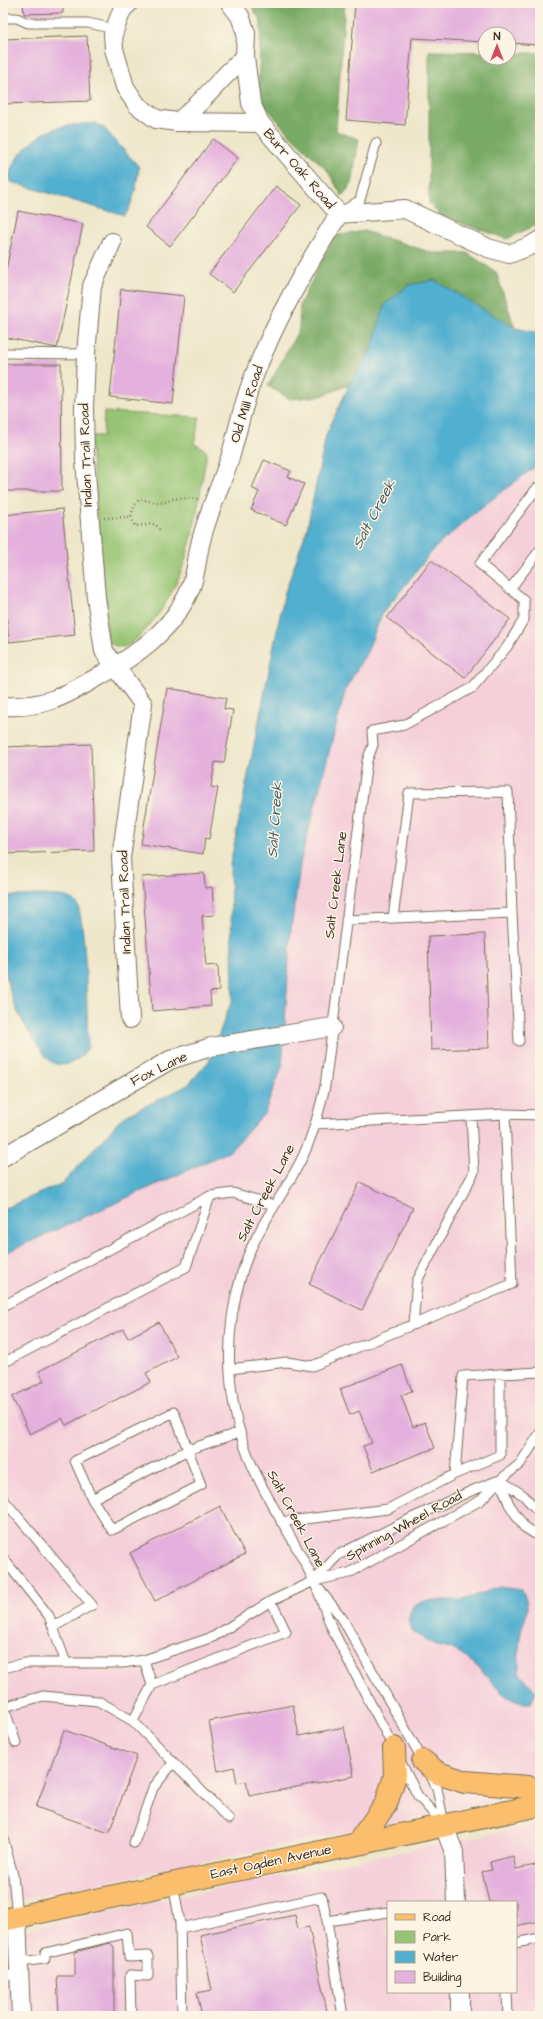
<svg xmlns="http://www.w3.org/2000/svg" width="543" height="2019" font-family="'Architects Daughter',sans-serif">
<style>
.built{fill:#f5cfda;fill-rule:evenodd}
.green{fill:#97c473;stroke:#697748}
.forest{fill:#79aa65;stroke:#5a6a42}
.water{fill:#51afcf;stroke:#466c76}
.building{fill:#e4b0dd}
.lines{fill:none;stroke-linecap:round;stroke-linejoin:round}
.lane-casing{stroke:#7a6c5a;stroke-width:11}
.street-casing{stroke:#7a6c5a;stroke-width:20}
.primary-casing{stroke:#7a6c5a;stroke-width:24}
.path{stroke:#7a6c5a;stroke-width:2.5;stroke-dasharray:1 3;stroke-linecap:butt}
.lane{stroke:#fff;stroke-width:9}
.street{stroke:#fff;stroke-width:18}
.primary{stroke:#fabe6d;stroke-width:22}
.labels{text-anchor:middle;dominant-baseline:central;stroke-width:3;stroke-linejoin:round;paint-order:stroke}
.street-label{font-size:14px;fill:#3b2a1e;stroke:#fcf5e5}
.water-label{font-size:15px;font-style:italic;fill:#43595c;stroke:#fcf5e5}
</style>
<rect width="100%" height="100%" fill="#fcf5e5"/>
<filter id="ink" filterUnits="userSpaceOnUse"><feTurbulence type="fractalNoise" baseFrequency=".025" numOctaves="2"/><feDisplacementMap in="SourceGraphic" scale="8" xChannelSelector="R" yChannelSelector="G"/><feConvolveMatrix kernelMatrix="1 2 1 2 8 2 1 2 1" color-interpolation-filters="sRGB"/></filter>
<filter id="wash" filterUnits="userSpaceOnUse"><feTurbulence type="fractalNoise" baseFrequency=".012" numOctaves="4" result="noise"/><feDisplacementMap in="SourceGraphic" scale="16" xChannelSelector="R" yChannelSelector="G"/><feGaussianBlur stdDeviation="0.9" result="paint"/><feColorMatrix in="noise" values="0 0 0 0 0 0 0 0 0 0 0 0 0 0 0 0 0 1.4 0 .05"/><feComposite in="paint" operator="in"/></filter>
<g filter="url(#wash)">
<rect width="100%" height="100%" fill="#eee7ca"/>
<path class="built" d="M540,463V1789L497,1801L3,1903V1254L230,1151L291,929L301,859L346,688L367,652L384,616L437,548L478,510Z
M540,1824V2016H3V1935L171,1898ZM388,1902H516V1992H388Z"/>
<path class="green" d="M104,412L200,417L194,444L203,448L207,452C196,514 192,577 148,627C141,635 133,645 122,647L113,645L108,642L90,436H103Z"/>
<path class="forest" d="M249,3H345L336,131L359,139L352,184L342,196L327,170L287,132L258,97L261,21Z
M429,51L485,52V58H509V53H540V223L507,239L441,216L429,203Z
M364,231L433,253H467L496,272L515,328L434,280L409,285L385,305L371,350L349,385L321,396L290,399L268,386L299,329L300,304L334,236Z"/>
<path class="water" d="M96,123L104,128L139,167C137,185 134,201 125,216L11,182C3,166 35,136 49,131C63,125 81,124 96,123Z
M434,280L515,328L540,333V463L478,510L435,548L382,614L367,652L346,688L301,859L291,929L282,1067L264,1114L230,1151L3,1254V1209L63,1183L123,1117L188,1085L209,1061L233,997L230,865L284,595L307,529L326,435L349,385L371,350L385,304L409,285Z
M45,895C54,896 67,895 75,901C87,911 87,1026 88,1047C81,1060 64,1071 50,1061C44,1056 25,1026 21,1018C13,1005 7,981 4,966C0,951 3,914 3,896Z
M500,1587L522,1590C533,1611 523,1618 520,1638C518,1650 519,1661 519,1673L536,1691L531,1703C503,1705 492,1678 473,1663C467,1659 462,1653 455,1650C451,1648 445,1648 440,1647C433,1644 420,1637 413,1632C406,1625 409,1614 413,1606L425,1601L435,1600H463Z"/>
<g id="blocks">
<path class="building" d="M23,3H63V13L24,14Z
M355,3H540L539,45L509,43V34H485V42L412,38L405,125L346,120Z
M87,36L90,101L3,104V39Z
M213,139L238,158L170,246L146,227Z
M276,186L301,205L233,292L209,274Z
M18,211L83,224L57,348L3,337V285Z
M121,289L184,296L173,404L110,397Z
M3,364H61L62,491H3Z
M264,460L291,471L288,477L304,484L286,525L251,510L259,492L252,488Z
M62,509L75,635L9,642L3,582V515Z
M431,560L510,619L465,678L387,618Z
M167,688L226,698L224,709L233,710L224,763L215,762L211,787L218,788L209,839L205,838L203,854L141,844Z
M91,744L94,851L3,854V747Z
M204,873L205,888L212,887L214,915L202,916L206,966L218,965L219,991L210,992L211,1006L152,1011L142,877Z
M485,934L489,1048L431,1050L428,936Z
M360,1182L413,1208L362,1310L309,1284Z
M159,1322L177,1357L146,1373L151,1382L66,1425L62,1418L30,1434L12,1397L44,1381L39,1371L123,1329L128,1338Z
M402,1365L412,1391L401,1395L413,1427L425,1422L435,1448L373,1471L363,1446L372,1443L359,1411L350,1415L340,1389Z
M220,1506L245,1554L155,1601L130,1553Z
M293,1705L299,1736L344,1727L354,1776L249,1796L246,1781L237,1783L234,1767L218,1771L209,1721Z
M64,1730L137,1756L109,1833L36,1807Z
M513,1856L516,1869L540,1864V1921L516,1926V1902H489L482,1872L492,1870L490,1862Z
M295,1915L298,1929L309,1927L328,2016H202L197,1993L212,1990L200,1935Z
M110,1943L114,1947V2014L59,2016L57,1976H75V1952Z"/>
</g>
</g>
<g filter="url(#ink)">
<use href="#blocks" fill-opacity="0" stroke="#7a6c5a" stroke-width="1"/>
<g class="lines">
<defs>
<path id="lane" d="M3,18H17L28,23H88L115,29
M345,210L360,200L376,143
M3,353L86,354
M510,589L540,550
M512,913L519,1041
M346,920L512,913L508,792L409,793L393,918
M505,1114L540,1115
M3,1306L210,1196L233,1193L274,1205
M413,1325L417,1281L474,1172L471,1116
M3,1363L186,1267L210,1196
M230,1369L287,1362L312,1366L512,1284L505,1114L315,1124
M455,1474L500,1455V1374
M500,1480L509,1504L524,1527L540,1537
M500,1480L523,1495L540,1513
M3,1499L92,1605L53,1627
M92,1499L112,1530L201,1485L174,1412L75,1461L92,1499L188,1450L240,1432
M281,1522L388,1509L455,1474L463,1376L540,1372
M3,1558L49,1616L66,1663
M314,1581L338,1555L414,1517L471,1491L497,1481
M320,1590L342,1618L424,1762
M144,1660L152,1685
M3,1668L25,1663H123L144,1660L213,1637L271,1601L314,1581L349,1573L481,1500L500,1480L520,1464L540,1433
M3,1705L16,1743
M4,1707L43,1696L98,1701L133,1721L229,1819
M133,1721L152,1685L286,1632L271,1601
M394,1748C373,1708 351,1667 331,1626C325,1612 321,1596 314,1582C299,1547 276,1515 259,1480C227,1418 221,1343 241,1276C252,1235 279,1202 299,1164C312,1140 319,1113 325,1086L367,761L373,745L372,731L404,725L472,688L507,647L524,619V600L480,564L537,488L540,491
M400,1761L418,1796L444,1825
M430,1774L437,1788L444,1824
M3,1838L13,1875L17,1917
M134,1843L153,1788L173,1763
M173,1883L180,1923L182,2016
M180,1928L322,1897L327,1921
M516,1943L540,1938
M19,1962L45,1959V1953L127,1933L129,1957L148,1956V1976L130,1975L131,2016
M3,1976L19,1974
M507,1992L508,2016
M343,2016L327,1921L388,1912"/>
<path id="street" d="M129,3L122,10L113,34L114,49L125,87L137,105L156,119L177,122C203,104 220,77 245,57
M230,3L240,16L246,33L245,57L251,103L260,123L339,214
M177,122L260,123
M112,242L92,286L86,354L84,408L85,460L96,597L104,651L143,704L121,858L130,1019
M3,706C43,708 63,697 96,678C135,656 174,630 191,587C197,571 197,553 202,537C209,511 220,487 229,461C237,435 242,407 252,381C274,322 305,268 339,214L405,209L488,248L509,254L530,246L540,240
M3,1157L170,1060L211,1047L332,1027
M444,1826L454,1852L456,1902
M17,1917L21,2016
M460,1992V2016"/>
<path id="primary" d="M423,1761L438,1773L465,1782L528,1787L540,1795
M357,1844L386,1804L395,1776L394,1748
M3,1920L540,1805"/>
</defs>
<use href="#lane" class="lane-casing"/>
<use href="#street" class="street-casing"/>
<use href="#primary" class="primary-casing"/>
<path class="path" d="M131,517L135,526L155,524L161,531
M104,518L131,517C138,487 146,506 164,502C167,502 169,500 173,499C180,498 190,498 198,499"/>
<use href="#lane" class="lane"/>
<use href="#street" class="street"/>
<use href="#primary" class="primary"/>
</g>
</g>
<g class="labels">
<g class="street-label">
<text transform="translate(299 169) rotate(49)">Burr Oak Road</text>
<text transform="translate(247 404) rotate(-72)">Old Mill Road</text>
<text transform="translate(86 455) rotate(-92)">Indian Trail Road</text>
<text transform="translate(336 885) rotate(-83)">Salt Creek Lane</text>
<text transform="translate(125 902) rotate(-92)">Indian Trail Road</text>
<text transform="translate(159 1069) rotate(-26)">Fox Lane</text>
<text transform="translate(266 1193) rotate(-62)">Salt Creek Lane</text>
<text transform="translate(296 1519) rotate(62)">Salt Creek Lane</text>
<text transform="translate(404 1526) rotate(-29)">Spinning Wheel Road</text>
<text transform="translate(271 1862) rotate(-12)">East Ogden Avenue</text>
</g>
<g class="water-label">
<text transform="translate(374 514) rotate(-62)">Salt Creek</text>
<text transform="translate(275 820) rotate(-86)">Salt Creek</text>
</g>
</g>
<rect width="543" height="2019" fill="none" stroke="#fcf5e5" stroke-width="16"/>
<rect x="387" y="1901" width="130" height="92" fill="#fcf5e5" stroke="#afa495"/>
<rect x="395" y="1914" width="20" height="6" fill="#fabe6d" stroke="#afa495"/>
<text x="423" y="1921" font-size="12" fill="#3b2a1e">Road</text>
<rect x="395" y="1931" width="20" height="12" fill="#97c473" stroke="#afa495"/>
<text x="423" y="1941" font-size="12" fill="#3b2a1e">Park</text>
<rect x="395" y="1951" width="20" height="12" fill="#51afcf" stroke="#afa495"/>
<text x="423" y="1961" font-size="12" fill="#3b2a1e">Water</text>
<rect x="395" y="1971" width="20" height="12" fill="#e4b0dd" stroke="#afa495"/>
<text x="423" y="1981" font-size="12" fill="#3b2a1e">Building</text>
<g transform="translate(497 46)"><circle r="19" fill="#fcf5e5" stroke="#afa495"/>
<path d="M0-3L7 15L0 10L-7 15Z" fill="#d1495b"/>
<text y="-6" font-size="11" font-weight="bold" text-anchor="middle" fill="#3b2a1e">N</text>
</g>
</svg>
